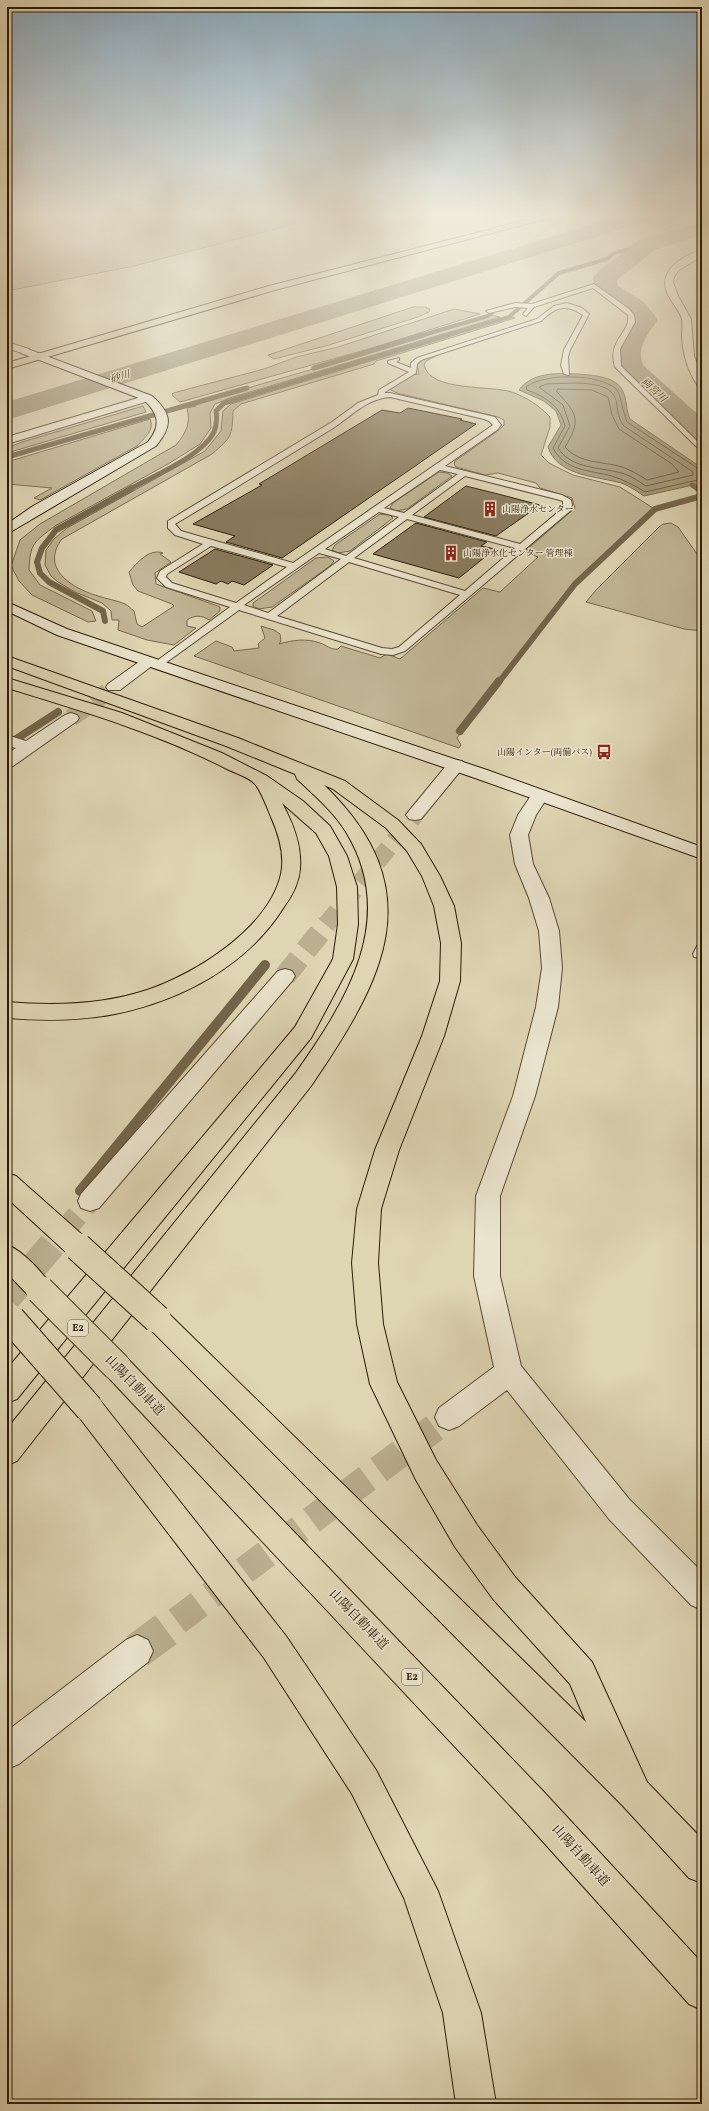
<svg xmlns="http://www.w3.org/2000/svg" width="709" height="2111" font-family="Vollkorn,'Noto Serif JP',serif">
<style>
.green{fill:#c0b595;stroke:#76684d}
.water{fill:#a19678;stroke:#72654a}
.lines{fill:none;stroke-linecap:round;stroke-linejoin:round}
.shore{stroke:#66583e;stroke-width:1}
.stream-far4{stroke:#72654a;stroke-width:4}
.stream-far3{stroke:#72654a;stroke-width:5}
.stream-far2{stroke:#72654a;stroke-width:6}
.stream-far1{stroke:#72654a;stroke-width:8}
.stream{stroke:#72654a;stroke-width:10}
.river{fill:#a19678;fill-rule:evenodd}
.building{fill:#897c5f;stroke:#2c1b05}
.street-tunnel-far3{stroke:#bab090;stroke-width:18;stroke-dasharray:18 9;stroke-linecap:butt}
.street-tunnel-far2{stroke:#bab090;stroke-width:22;stroke-dasharray:22 11;stroke-linecap:butt}
.street-tunnel-far1{stroke:#bab090;stroke-width:28;stroke-dasharray:28 14;stroke-linecap:butt}
.street-tunnel{stroke:#bab090;stroke-width:36;stroke-dasharray:36 18;stroke-linecap:butt}
.lane-casing{stroke:#584a30;stroke-width:2}
.street-casing{stroke:#584a30;stroke-width:2}
.secondary-casing{stroke:#2c1b05;stroke-width:2}
.primary-casing{stroke:#2c1b05;stroke-width:2}
.highway-casing{stroke:#2c1b05;stroke-width:2}
.lane{fill:#eae4ce;fill-rule:evenodd}
.street{fill:#eae4ce;fill-rule:evenodd}
.secondary{fill:#eae4ce;fill-rule:evenodd}
.primary{fill:#ded5b3;fill-rule:evenodd}
.highway{fill:#ded5b3;fill-rule:evenodd}
.highway-bridge-casing{stroke:#2c1b05;stroke-width:30;stroke-linecap:butt}
.highway-bridge{stroke:#ded5b3;stroke-width:28}
.labels{text-anchor:middle;dominant-baseline:central;stroke-width:3;stroke-linejoin:round;paint-order:stroke}
.far-poi-label{font-size:9px;fill:#2c1b05;stroke:#eae4ce;text-anchor:start}
.far-water-label{font-size:10px;font-style:italic;fill:#5b4c33;stroke:#eae4ce}
.shield{fill:#eae4ce;stroke:#655741;stroke-width:1}
.shield-label{font-size:10px;font-weight:bold;fill:#2c1b05}
.near-street-label{font-size:13px;fill:#2c1b05;stroke:#eae4ce}
</style>
<rect width="100%" height="100%" fill="#ded5b3"/>
<filter id="stains"><feTurbulence type="fractalNoise" baseFrequency=".005" numOctaves="4"/><feColorMatrix values="0 0 0 0 .2 0 0 0 0 .09 0 0 0 0 .02 0 0 0 .5 -.17"/></filter>
<radialGradient id="worn" r=".72"><stop offset=".6" stop-color="#630" stop-opacity="0"/><stop offset="1" stop-color="#630" stop-opacity=".3"/></radialGradient>
<path class="green" d="M7,215H328L134,266L7,291Z
M413,307H425L430,309L429,312L418,317L329,345L274,359L268,355Z
M454,309L480,314L372,348L180,402L172,395L173,393L264,369L296,357L338,347Z
M491,315L500,317L230,398L215,404L210,413L211,428L200,444L168,464L55,526C34,542 30,543 29,570L40,585L92,611L96,621L88,622L32,595L19,581L11,566L20,540L40,524L176,445C186,433 191,423 187,408L196,406V403L413,340Z
M513,317L515,318L376,361L374,364L241,404L233,411C232,436 232,437 212,454L62,539C40,568 71,588 98,596C106,599 116,600 125,604C128,605 131,609 134,611L137,624L142,627L174,606L172,604L138,591L133,585L129,572C137,563 149,548 163,553L160,554L171,562L155,573L156,584L215,605L220,607V611L209,620C202,615 194,615 187,620V626L196,628L174,645L147,640L118,630L119,620H112L111,611L102,603L75,592L58,582L51,576L45,565L46,550L54,539L67,528L205,451L221,431L223,411L231,404Z
M438,353H442L426,361L424,365C430,392 490,385 512,392C526,397 540,406 550,417V427L541,455L549,463L573,475L620,487L653,508L572,584L457,738L461,745L459,748L194,656L216,641L232,647L234,651L259,648L258,644L265,638L261,626L274,630L280,634L281,641L279,644C293,640 306,638 320,643C327,645 330,650 338,649L341,646L380,658L387,654L400,659L483,588L500,592L538,557L524,552L575,508L572,498L540,488L536,483L498,473L485,475L456,467L454,464L455,461L499,430L504,425V420L498,417L397,393L389,389L412,375L419,374L417,365L424,359Z
M143,406L146,412L7,453V448L22,442Z
M150,419C155,430 144,438 137,446L40,500L34,498L52,488L7,484V462Z
M439,472L447,473L452,476L407,509L396,511L390,508L393,503Z
M380,514L390,515L393,518L350,551L338,553L332,550L335,545Z
M671,523L678,527L702,561V631L684,629L586,602L596,590L659,527L663,524Z
M328,557L334,561L330,566L272,607L259,609L253,606V603L316,558Z"/>
<path class="water" d="M577,374C592,375 619,376 624,394C627,402 626,410 630,419L702,468V483L644,496C635,490 627,484 617,482C593,476 557,475 548,447L561,425L556,411L544,401L519,390C532,372 557,373 577,374Z"/>
<g class="lines">
<path class="shore" d="M577,383C594,384 615,385 617,405C618,413 619,420 624,426L693,472V475L646,486C638,481 630,475 621,473C600,467 571,469 558,448L570,426L563,405L539,387L547,384Z
M558,389L592,390L608,397L612,415L619,429L672,464L679,472L647,480C639,475 631,470 622,467C602,461 580,464 565,447C581,421 578,414 557,392Z
M702,471L627,422C623,413 621,396 617,390C601,373 543,373 526,387L527,390C546,397 560,406 565,426L553,448C565,471 589,470 612,476C624,480 634,485 645,492L702,479"/>
<path class="stream-far4" d="M419,336L488,316L492,313
M444,336L509,317L559,273L607,259L614,253L647,245"/>
<path class="stream-far3" d="M314,368L423,335
M7,457L247,388
M692,485L699,489
M130,489C153,476 202,456 214,432C217,425 217,418 216,411L224,403L448,335"/>
<path class="stream-far2" d="M697,488L702,491
M105,621L103,611L49,582L40,573L37,562L42,548L56,530L132,488
M499,682L575,584L655,509L702,496"/>
<path class="stream-far1" d="M460,731L499,681
M7,745L58,712"/>
<path class="stream" d="M80,1191L265,965"/>
<path class="river" d="M623,215H656L653,219L7,420V402Z
M702,222V235L655,250L617,280L618,286L644,302L658,320C648,334 636,347 643,365L702,418V444L691,442L617,368C610,348 620,335 632,320C618,301 597,303 593,278L597,273L639,240Z"/>
</g>
<path class="building" d="M408,408L462,419L460,420L476,424L282,558L226,542L235,536L193,524L262,485L259,484L382,410L400,413Z
M466,486L498,494L540,505L496,536L424,517Z
M416,523L487,542L481,546L495,549L459,578L373,554Z
M215,549L273,565L244,585L232,581L228,584L221,581L216,584L179,572Z"/>
<g class="lines">
<path class="street-tunnel-far3" d="M71,718L114,687
M326,925L415,815"/>
<path class="street-tunnel-far2" d="M285,976L327,924
M63,1232L90,1201"/>
<path class="street-tunnel-far1" d="M7,1298L64,1231
M177,1621L449,1417"/>
<path class="street-tunnel" d="M137,1651L179,1620"/>
<defs>
<path id="lane" d="M594,284L629,309L634,315L635,322L620,349L621,366L702,446V452L615,367C607,340 631,333 628,315L593,288L534,307L526,316L523,314L528,308L515,307L489,313L486,311L515,303L532,304Z
M567,303L582,308L589,314L570,350L568,357L569,375L564,374L561,365L564,350L583,315C566,303 555,307 541,321L421,360L417,364L416,373L385,392V393H390L495,417L501,425L497,430L445,466L562,495L571,500L572,505L570,511L405,651L393,655L381,654L239,610L160,667H154V663L230,607L166,587L157,578L160,571L203,544L175,535L168,528V521L332,422L358,403L378,395L379,390L409,372L388,363V361L399,358V360L396,362L411,368V363L417,358L537,319L554,306ZM390,397L484,419L489,421L493,425L293,563L181,531L175,524C227,493 278,462 330,430C350,418 365,399 390,397ZM440,470L458,474L404,513L384,508ZM465,476L556,499L563,501V508L520,544L412,515ZM379,512L399,517L346,556L325,549ZM407,519L515,548L465,591L354,558ZM211,546L287,567L236,603L172,583L166,577L167,574ZM319,553L341,559L268,613L244,605ZM349,562L460,595L399,647L392,649L382,648L277,616Z
M702,945V958L694,957L693,954L697,946Z"/>
<path id="street" d="M702,250V256L679,270L674,277L673,282L678,296L691,319L694,356L702,376V387L698,386C688,371 683,356 682,337C682,331 683,325 682,319C679,309 670,301 667,292C658,270 684,255 702,250Z
M7,342L29,349L30,351L25,354L7,348Z
M148,395L153,398L152,400L7,444V437Z
M148,657L153,659L156,662L153,665L120,690H108L106,687L108,684L143,659Z
M71,713L77,715L79,718L77,721L13,766L7,767V754L16,748L7,746V735L26,741L65,715Z
M456,760L462,761L465,765L462,769L421,819L415,820L409,819L406,815L409,811L450,761Z
M540,790L546,791L549,795L536,815L528,835L533,864L549,898L559,931L562,968L558,1007L535,1096L500,1196V1276L521,1366L629,1499L702,1572V1610L691,1605L609,1519L507,1390L459,1426L449,1430L439,1426L435,1417L439,1408L494,1367L474,1276L476,1196L513,1096L536,1007L542,968L539,931L529,898L515,864L510,835L518,815L534,791Z
M285,969L292,971L295,976L292,981L99,1208L90,1211L81,1208L78,1201L81,1194L278,971Z
M137,1635L148,1640L153,1651L148,1662L19,1764L7,1769V1731L126,1640Z"/>
<path id="secondary" d="M25,348L152,396C172,414 173,425 156,446L7,534V524L33,506L148,442C161,426 159,414 144,400L21,353L20,351Z
M7,602L67,629L487,770L702,847V859L475,778L57,635L7,611Z"/>
<path id="primary" d="M546,215H560L275,290L7,369V363L269,286Z"/>
<path id="highway" d="M7,656L238,738L345,781L398,820L421,844L440,876L454,906L461,943L460,981L444,1036L399,1150L381,1209L378,1263L383,1324L397,1382L436,1460L477,1525L515,1577L592,1662L647,1782L702,1839V1883L689,1878L623,1806L148,1327L144,1319L148,1311L157,1307L166,1311L586,1722L570,1684L493,1599L455,1547L416,1480L370,1384L357,1324L352,1263L357,1209L375,1150L422,1036L440,981L441,943L434,906L422,876L407,851L386,828L333,789L324,785C433,890 384,979 311,1086L17,1461L7,1465V1429L295,1074C346,1002 399,919 346,832C334,812 314,795 297,779L295,774L226,746L7,666Z
M7,678L122,713L222,753L267,776L303,801L330,826L347,856L357,887L358,924L353,959L311,1038L17,1399L7,1403V1369L295,1027L333,959L338,924L337,887L329,856L316,833L282,803C293,823 302,845 300,869C299,883 292,896 284,907C247,966 182,1000 115,1014C79,1021 44,1021 7,1018V1002C54,1006 102,1005 147,990C195,974 269,928 281,874C285,855 279,835 271,817C267,807 261,791 255,784C249,777 235,773 227,769C157,733 82,711 7,688Z
M7,1173L16,1176L87,1239L91,1247L87,1255L78,1258L69,1255L7,1198Z
M7,1245C22,1250 46,1275 53,1290L49,1298L40,1301L31,1298L7,1273Z
M117,1354L127,1358L543,1791L702,1963V2010L689,2004L519,1815L107,1376L103,1367L107,1358Z
M89,1395L99,1399L286,1636L376,1770L438,1891L481,2013L496,2104H456L443,2013L404,1898L352,1794L264,1658L79,1417L75,1408L79,1399Z"/>
</defs>
<use href="#lane" class="lane-casing"/>
<use href="#street" class="street-casing"/>
<use href="#secondary" class="secondary-casing"/>
<use href="#primary" class="primary-casing"/>
<use href="#highway" class="highway-casing"/>
<use href="#lane" class="lane"/>
<use href="#street" class="street"/>
<use href="#secondary" class="secondary"/>
<use href="#primary" class="primary"/>
<use href="#highway" class="highway"/>
<defs>
<path id="highway-bridge" d="M78,1247L157,1319
M40,1290L117,1367
M11,1319L89,1408"/>
</defs>
<use href="#highway-bridge" class="highway-bridge-casing"/>
<use href="#highway-bridge" class="highway-bridge"/>
</g>
<linearGradient id="sky" x2="0" y2="1"><stop stop-color="#8ba8bb"/><stop offset="0.42" stop-color="#f0ecdd"/><stop offset="1" stop-color="#f0ecdd" stop-opacity="0"/></linearGradient>
<rect width="709" height="511" fill="url(#sky)"/>
<defs>
<symbol id="building-bare" viewBox="-9 -9 18 18"><path d="M-4-6H4V6H1V3H-1V6H-4ZM-2.5-4.3h1.7v1.8h-1.7ZM.8-4.3h1.7v1.8H.8ZM-2.5-1h1.7V.8h-1.7ZM.8-1h1.7V.8H.8Z" fill="#8f2418" stroke="#eae4ce" stroke-width="2.5" paint-order="stroke"/></symbol>
<symbol id="bus-bare" viewBox="-9 -9 18 18"><path d="M-5-6H5V4H4V6H2V4H-2V6H-4V4H-5ZM-3.5-4V0h7V-4ZM-3.5 1.2v1.5H-2V1.2ZM2 1.2v1.5H3.5V1.2Z" fill="#8f2418" stroke="#eae4ce" stroke-width="2.5" paint-order="stroke"/></symbol>
</defs>
<g fill-rule="evenodd">
<use href="#building-bare" x="479" y="498" width="22" height="22"/>
<use href="#building-bare" x="440" y="542" width="22" height="22"/>
<use href="#bus-bare" x="593" y="741" width="22" height="22"/>
</g>
<g class="labels">
<g class="far-poi-label">
<text x="502" y="509">山陽浄水センター</text>
<text x="463" y="553">山陽浄水化センター 管理棟</text>
<text x="592" y="752" text-anchor="end">山陽インター(両備バス)</text>
</g>
<g class="far-water-label">
<text transform="translate(120 377) rotate(-17)">砂川</text>
<text transform="translate(654 390) rotate(43)">両宮川</text>
</g>
<g class="shield">
<rect x="68" y="1320" width="20" height="16" rx="3"/>
<rect x="402" y="1669" width="20" height="16" rx="3"/>
</g>
<g class="shield-label">
<text x="78" y="1328">E2</text>
<text x="412" y="1677">E2</text>
</g>
<g class="near-street-label">
<text transform="translate(134 1386) rotate(46)">山陽自動車道</text>
<text transform="translate(358 1620) rotate(46)">山陽自動車道</text>
<text transform="translate(580 1856) rotate(48)">山陽自動車道</text>
</g>
</g>
<rect width="709" height="2111" fill="none" stroke="#ded5b3" stroke-width="24"/>
<rect x="8" y="8" width="693" height="2095" fill="none" stroke="#2c1b05" stroke-width="2"/>
<rect x="12" y="12" width="685" height="2087" fill="none" stroke="#2c1b05"/>
<rect width="100%" height="100%" filter="url(#stains)"/>
<rect width="100%" height="100%" fill="url(#worn)"/>
</svg>
